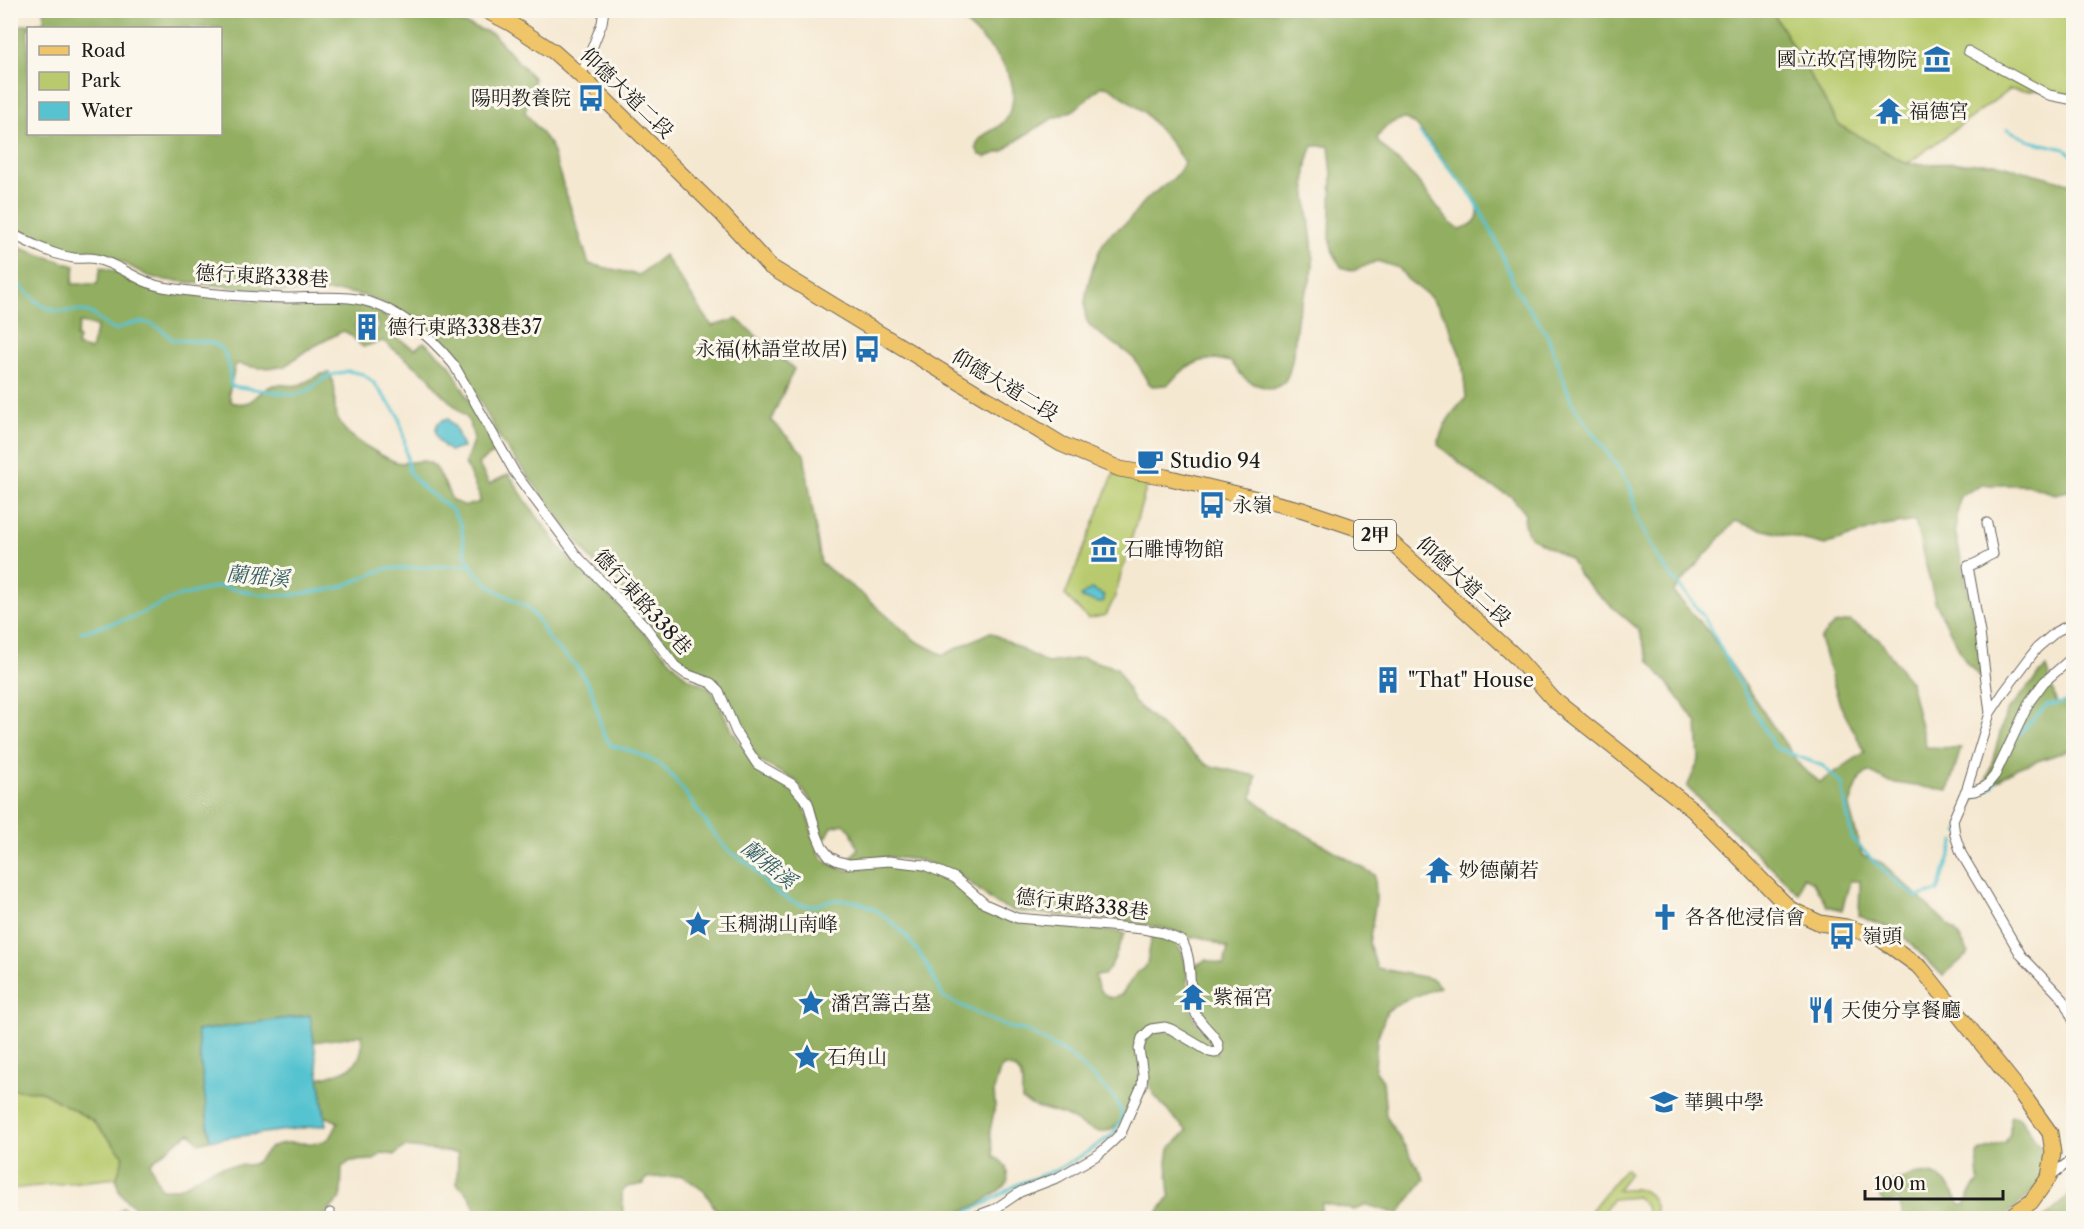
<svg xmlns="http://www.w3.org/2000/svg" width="2084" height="1229" font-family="'Libre Caslon Text','Noto Serif TC',serif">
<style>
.green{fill:#b8ca6d;stroke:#6a7344;stroke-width:1.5}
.forest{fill:#92ae60;stroke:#57653e;stroke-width:1.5;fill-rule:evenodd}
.water{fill:#57c3d0;stroke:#3a7076;stroke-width:1.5}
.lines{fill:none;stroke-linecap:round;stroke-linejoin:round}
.stream{stroke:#57c3d0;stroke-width:3}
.street-casing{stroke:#68635b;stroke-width:11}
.primary-casing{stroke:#68635b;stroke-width:17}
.street{stroke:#fff;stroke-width:9}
.primary{stroke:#f0c469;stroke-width:15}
.labels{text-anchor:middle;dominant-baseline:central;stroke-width:6;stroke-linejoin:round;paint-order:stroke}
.shield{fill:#fbf7ec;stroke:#5f5e5a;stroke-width:1.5}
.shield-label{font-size:18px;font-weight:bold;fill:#1c1c1c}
.poi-label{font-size:20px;fill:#1c1c1c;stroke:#fbf7ec;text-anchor:start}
.street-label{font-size:20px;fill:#1c1c1c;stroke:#fbf7ec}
.water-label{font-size:21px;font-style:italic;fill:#345f64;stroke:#fbf7ec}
</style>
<rect width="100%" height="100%" fill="#fbf7ec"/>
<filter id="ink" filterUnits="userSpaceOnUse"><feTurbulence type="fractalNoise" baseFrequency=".0167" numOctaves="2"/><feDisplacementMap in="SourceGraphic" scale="12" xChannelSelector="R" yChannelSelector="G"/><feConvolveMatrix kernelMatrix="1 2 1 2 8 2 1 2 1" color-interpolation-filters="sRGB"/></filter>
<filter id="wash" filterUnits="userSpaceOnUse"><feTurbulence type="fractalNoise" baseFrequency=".008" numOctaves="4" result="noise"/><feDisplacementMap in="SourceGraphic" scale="24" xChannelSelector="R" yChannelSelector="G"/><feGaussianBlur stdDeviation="1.35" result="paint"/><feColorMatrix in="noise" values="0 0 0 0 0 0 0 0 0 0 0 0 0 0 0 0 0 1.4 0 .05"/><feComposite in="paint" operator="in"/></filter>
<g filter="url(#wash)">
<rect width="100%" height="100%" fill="#f5e8d1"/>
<path class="green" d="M1772,11H2073V95L2052,92L2009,90L1907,164L1838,125Z
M1114,473L1147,485L1114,599L1106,615L1088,619L1065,595Z
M10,1090L40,1091L92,1120L124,1156L117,1178L11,1189Z
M1625,1168L1630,1173L1617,1190C1643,1186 1655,1191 1657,1218H1648L1646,1206L1637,1197L1613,1199L1598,1218H1585Z"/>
<path class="forest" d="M44,10H427L493,34L534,79L525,112L550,144L589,264L639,275L664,255L712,326L737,319L794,369L771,420L804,454L821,563L863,595L916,641L943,655L990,632L1047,663L1083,658L1117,668L1134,702L1207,765L1256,776L1252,798L1284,822L1375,875L1376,900L1369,944L1377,968L1433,979L1440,987L1403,1001L1387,1011L1377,1039L1375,1070L1383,1081L1386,1116L1425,1179L1398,1214L1367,1205L1354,1210L1322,1203L1320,1218H1154L1170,1196L1167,1162L1169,1149L1187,1131C1177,1120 1164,1109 1155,1096C1149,1087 1146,1076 1145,1065C1141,1045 1143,1030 1168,1031L1217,1054L1197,1000L1194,966L1206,960L1224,965L1228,948L1201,937L1191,938L1175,931L1132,922L1013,911L995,903L964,878L920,860L888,857L852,861L850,859L858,849L851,831L844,824L832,827L826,838H823L813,804L796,781L759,761L714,682L702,673L683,664L596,566L502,442L457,359L440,342L397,310L369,297L345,292H280L165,280L148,276L114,258L70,251L11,226L10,27L44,22ZM28,28H220V134H28Z
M951,11H1772L1839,125L1907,164L1994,163L2073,184V490L2055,494L2027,485H1982L1960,496L1955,531L1977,634L1983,680L1966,662L1935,602L1915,521L1879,527L1825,545L1756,528L1735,521L1673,592L1708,631L1801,767L1820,782L1865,752L1840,705L1820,639L1834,624L1850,621L1879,639L1910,682L1926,747L1961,748L1948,791L1889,782L1869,772L1861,776L1849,807L1862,855L1882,863L1956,932L1969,953L1943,976L1898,931L1859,916L1860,881H1850L1842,910L1827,906L1813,882L1803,877L1799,894L1687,787L1699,760L1697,723L1676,694L1649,661L1638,629L1594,591L1579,575L1570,559L1530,537L1524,524L1525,513L1511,496L1483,482L1438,445C1442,425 1452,412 1466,398L1462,360L1444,315L1429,296L1407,279L1399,268L1377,261L1353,271L1341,267L1332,250L1330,237L1332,174L1329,146H1313C1295,182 1315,228 1313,266C1312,284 1302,297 1298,314C1295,329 1294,372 1284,382C1282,385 1275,387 1272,389L1253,384L1243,377L1231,362L1216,359L1201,361L1187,367L1167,385L1152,386C1143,379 1142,368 1135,360C1124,347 1094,334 1088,323C1078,305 1096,249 1109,235C1115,230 1122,227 1128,221C1135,214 1141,204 1149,197C1163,185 1178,180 1184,162L1171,143L1144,112L1109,87H1101L1074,110L1052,119L1025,135L1003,151L986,157L980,155L976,148C979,131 996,133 1005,120C1034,77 979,36 951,11ZM1406,119L1417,126L1476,201C1482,217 1476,225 1460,229L1450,223L1416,179L1378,142L1377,139C1382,128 1394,119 1406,119Z
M11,245L75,266L72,284H97L101,267L120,273L159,291L279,303L350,302L378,311L389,320L391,335L415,349L424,342L450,365L497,452L478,463L489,484L509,474L526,501L558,545L579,569L618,605L686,677L708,687L715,696L733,732L756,767L769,777L788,785L804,805L818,850L823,859L836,867L848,870L876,865H909L924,869L959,884L977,904L991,914L1012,922L1120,932L1125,934C1116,950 1117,960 1104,975H1095C1097,988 1099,992 1111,998L1121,995L1137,972L1144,969L1147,963L1152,936C1201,938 1180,988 1194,1018C1199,1029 1207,1036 1216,1043L1215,1050C1208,1046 1200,1043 1193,1039C1173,1026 1163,1015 1142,1033C1141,1047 1142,1062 1140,1076C1137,1097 1122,1137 1095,1131C1084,1128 1075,1120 1066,1116C1052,1110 1033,1109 1022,1100C1021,1083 1027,1069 1004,1066L1000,1070L994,1090L995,1106L990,1131L994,1157L1000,1160L1006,1166L1008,1180L1005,1186L978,1205L943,1218H781L716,1210L705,1192L683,1176L646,1178L644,1184L627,1187L622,1191L623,1218H478L470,1196L457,1184L458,1153L404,1147L395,1155L382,1153L374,1160L351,1161L342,1167L341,1197L325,1215L324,1218H152C138,1210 115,1198 117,1178C118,1171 122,1163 124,1156L92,1120L40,1091L11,1090ZM373,315L379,328L359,339L354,326ZM80,323L97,326L91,350L77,346L79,338L76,337ZM343,331C353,334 355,341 363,347L383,341L429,377L437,389L468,419L474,438L465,463L479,495L480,502L466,506L453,501C447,491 443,477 436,468C424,454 410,466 396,462C383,457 358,442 348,433C324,410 343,394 329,373C317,373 309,382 298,385C290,387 281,383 274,385C255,390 256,409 231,402L229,393L235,366L238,364L258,368L284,367L307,350ZM309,1015L314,1042L362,1035C365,1068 346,1071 319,1078L325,1116L338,1122C336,1127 333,1135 329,1138C312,1150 289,1136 270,1148C264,1152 260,1161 253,1164C248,1166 225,1165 216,1168C194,1174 188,1192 161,1189L150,1163C164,1153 175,1141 190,1133L199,1143L210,1140L197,1031Z
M2046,667L2057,704L2073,699V749L2017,768L1982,791L1989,773L2006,712Z
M2012,1116L2019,1117L2043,1151L2045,1159L2042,1184L2003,1218H1904L1899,1202C1895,1201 1887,1204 1884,1202C1876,1197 1882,1188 1886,1184C1923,1171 1940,1163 1960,1205H1965L1970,1193L1979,1181L1977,1155L1979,1152L2005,1143L2010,1133V1117Z
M2073,1191V1218H2043L2050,1214Z
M123,1207L138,1218H112Z"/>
<path class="water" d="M445,419H448L455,427L463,448L450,451C440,444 432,434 438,423Z
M1091,589L1104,595V601L1099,603L1082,598L1081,596Z
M310,1015L326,1125L210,1140L197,1031Z"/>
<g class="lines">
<path class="stream" d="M2007,129L2030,141L2065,149L2074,157
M1420,133L1473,197L1495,238L1517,291L1547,334L1572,403L1630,485L1637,517L1659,560L1704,617L1774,747L1823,766L1842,784L1852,839L1888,875L1916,897L1938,891L1955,841
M10,275C26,290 36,308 59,311C68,312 79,309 88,312C98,316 103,326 115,330C141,318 153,319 173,340C216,342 228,337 231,386L296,395L309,390L328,376L348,371L363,374L373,382L398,415L403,432L409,472L422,487L452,510L461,525L465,554L476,573L494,589L528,608L539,622L549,640L577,667L591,688L604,736L612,746C626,748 655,759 666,770C689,793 704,825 727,849C736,858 748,860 756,871C760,875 762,882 767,885C779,895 795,906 812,906C819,905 826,901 834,900C887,896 925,956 943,997L1007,1027L1027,1031L1071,1056L1113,1096L1121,1110L1122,1120L1112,1135L1086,1153L1056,1170L1018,1184L986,1203L960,1215
M81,632L134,617L173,598L219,586L264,595H292L338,588L385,569L471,565
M2018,735L2047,705L2074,701
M1958,832L1969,803L1993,786L1995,781"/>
</g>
</g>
<g filter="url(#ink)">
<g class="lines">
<defs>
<path id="street" d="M1968,51L2049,95L2074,100
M581,76L602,23L604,10
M10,233C30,243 52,255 74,258C81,259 89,257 96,259C120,264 139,283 163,287C203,294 245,297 286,298C307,298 328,296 349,298C391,302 429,334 454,365L515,473L577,556L645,626L675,666L686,674L711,683L719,691L736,732L757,764L792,784L808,803L817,835L822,847L830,857L838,861L849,864L889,861L924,865L955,878L985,904L1017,918L1143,929L1163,933L1182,941C1195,963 1186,991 1196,1014C1202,1027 1218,1035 1219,1049L1215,1053L1210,1052L1171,1029L1165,1027L1151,1029L1142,1038L1139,1049L1143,1074L1142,1085L1121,1133L1111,1143L1099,1154L1059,1177L1020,1192L995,1209L971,1218
M1987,523L1993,554C1983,558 1978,564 1968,566L1980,633L1990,713
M2074,623L2057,631L2037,648L2004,692L1990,713L1967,788L1953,820L1955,835L1961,853L2021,955L2063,999L2074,1022
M1965,792L1975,791L1986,786L1995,775L2030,701L2044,682L2074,656
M2049,1177L2074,1158
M330,1213L331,1218"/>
<path id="primary" d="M485,10L510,23L554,52L581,76L723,215L769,266L1061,444L1120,469L1166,477L1303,510L1365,531L1391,542L1517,658L1554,700L1693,810L1790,909L1820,923L1846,927L1878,937L1921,968L2023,1095L2050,1133L2053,1153L2049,1177L2031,1202L2008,1218"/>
</defs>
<use href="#street" class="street-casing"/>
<use href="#primary" class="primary-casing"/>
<use href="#street" class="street"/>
<use href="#primary" class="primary"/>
</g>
</g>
<defs>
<symbol id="museum-bare" viewBox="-9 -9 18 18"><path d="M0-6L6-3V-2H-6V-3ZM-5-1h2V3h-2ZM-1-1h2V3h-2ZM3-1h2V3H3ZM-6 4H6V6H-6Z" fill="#1f6fb2" stroke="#fbf7ec" stroke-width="2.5" paint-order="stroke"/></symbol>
<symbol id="bus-bare" viewBox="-9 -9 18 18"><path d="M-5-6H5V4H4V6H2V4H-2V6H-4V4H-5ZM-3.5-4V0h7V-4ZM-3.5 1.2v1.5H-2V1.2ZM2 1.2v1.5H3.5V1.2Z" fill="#1f6fb2" stroke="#fbf7ec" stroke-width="2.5" paint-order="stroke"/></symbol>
<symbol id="temple-bare" viewBox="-9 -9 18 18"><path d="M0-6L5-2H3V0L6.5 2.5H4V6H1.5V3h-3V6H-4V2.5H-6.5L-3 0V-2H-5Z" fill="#1f6fb2" stroke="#fbf7ec" stroke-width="2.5" paint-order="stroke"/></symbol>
<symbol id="building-bare" viewBox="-9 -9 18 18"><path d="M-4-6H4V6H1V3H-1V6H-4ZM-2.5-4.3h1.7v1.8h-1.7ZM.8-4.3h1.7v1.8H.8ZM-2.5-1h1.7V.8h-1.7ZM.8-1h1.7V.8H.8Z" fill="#1f6fb2" stroke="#fbf7ec" stroke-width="2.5" paint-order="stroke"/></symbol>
<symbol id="cafe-bare" viewBox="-9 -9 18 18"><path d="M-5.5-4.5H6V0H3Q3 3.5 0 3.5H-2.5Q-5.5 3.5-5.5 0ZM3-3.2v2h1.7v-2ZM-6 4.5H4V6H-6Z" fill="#1f6fb2" stroke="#fbf7ec" stroke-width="2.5" paint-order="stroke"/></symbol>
<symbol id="church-bare" viewBox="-9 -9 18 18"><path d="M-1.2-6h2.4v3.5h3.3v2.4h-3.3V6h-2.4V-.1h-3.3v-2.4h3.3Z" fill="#1f6fb2" stroke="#fbf7ec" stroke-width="2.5" paint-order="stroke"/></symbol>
<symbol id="sight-bare" viewBox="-9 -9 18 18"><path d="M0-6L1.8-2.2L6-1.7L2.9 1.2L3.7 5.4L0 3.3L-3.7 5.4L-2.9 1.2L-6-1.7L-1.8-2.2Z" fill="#1f6fb2" stroke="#fbf7ec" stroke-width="2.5" paint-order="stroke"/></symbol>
<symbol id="restaurant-bare" viewBox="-9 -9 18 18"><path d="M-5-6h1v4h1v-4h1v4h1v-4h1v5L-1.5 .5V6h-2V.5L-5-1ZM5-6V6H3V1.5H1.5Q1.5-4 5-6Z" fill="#1f6fb2" stroke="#fbf7ec" stroke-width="2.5" paint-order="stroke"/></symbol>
<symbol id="school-bare" viewBox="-9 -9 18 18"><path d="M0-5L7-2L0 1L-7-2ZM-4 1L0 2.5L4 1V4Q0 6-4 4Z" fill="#1f6fb2" stroke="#fbf7ec" stroke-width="2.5" paint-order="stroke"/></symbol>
</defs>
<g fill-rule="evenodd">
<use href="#museum-bare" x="1918" y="40" width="38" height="38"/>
<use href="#bus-bare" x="572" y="79" width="38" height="38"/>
<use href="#temple-bare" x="1870" y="92" width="38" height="38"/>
<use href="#building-bare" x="348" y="308" width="38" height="38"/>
<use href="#bus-bare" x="848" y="330" width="38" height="38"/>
<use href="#cafe-bare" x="1131" y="442" width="38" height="38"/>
<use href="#bus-bare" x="1193" y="486" width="38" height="38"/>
<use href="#museum-bare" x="1085" y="530" width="38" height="38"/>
<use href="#building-bare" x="1369" y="661" width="38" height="38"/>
<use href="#temple-bare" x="1420" y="851" width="38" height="38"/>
<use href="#church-bare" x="1646" y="898" width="38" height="38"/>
<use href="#sight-bare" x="679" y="905" width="38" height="38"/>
<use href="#bus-bare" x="1823" y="917" width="38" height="38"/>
<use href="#temple-bare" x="1174" y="978" width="38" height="38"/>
<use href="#sight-bare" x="792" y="984" width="38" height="38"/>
<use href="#restaurant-bare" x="1802" y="991" width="38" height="38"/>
<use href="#sight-bare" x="788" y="1038" width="38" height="38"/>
<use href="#school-bare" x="1645" y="1083" width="38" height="38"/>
</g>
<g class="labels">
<rect class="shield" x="1354" y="520" width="42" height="30" rx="4.5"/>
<g class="shield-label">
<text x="1375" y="535">2甲</text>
</g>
<g class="poi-label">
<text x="1917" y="59" text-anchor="end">國立故宮博物院</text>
<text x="571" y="98" text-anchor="end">陽明教養院</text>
<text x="1909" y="111">福德宮</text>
<text x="387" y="327">德行東路338巷37</text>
<text x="847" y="349" text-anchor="end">永福(林語堂故居)</text>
<text x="1170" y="461">Studio 94</text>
<text x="1232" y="505">永嶺</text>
<text x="1124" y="549">石雕博物館</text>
<text x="1408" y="680">"That" House</text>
<text x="1459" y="870">妙德蘭若</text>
<text x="1685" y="917">各各他浸信會</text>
<text x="718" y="924">玉稠湖山南峰</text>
<text x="1862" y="936">嶺頭</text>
<text x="1213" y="997">紫福宮</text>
<text x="831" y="1003">潘宮籌古墓</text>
<text x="1841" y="1010">天使分享餐廳</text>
<text x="827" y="1057">石角山</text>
<text x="1684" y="1102">華興中學</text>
</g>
<g class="street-label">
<text transform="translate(627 93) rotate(44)">仰德大道二段</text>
<text transform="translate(262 276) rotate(3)">德行東路338巷</text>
<text transform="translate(1005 385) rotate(31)">仰德大道二段</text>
<text transform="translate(1464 581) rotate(43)">仰德大道二段</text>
<text transform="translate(643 602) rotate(48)">德行東路338巷</text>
<text transform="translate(1082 904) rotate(7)">德行東路338巷</text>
</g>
<g class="water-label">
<text transform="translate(258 576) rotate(5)">蘭雅溪</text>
<text transform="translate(769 864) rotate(39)">蘭雅溪</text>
</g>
</g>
<rect width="2084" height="1229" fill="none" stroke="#fbf7ec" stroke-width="36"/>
<rect x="27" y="27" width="195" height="108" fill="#fbf7ec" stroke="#a29f99" stroke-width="1.5"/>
<rect x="39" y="46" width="30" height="9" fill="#f0c469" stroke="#a29f99" stroke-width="1.5"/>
<text x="81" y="57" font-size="18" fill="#1c1c1c">Road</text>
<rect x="39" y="72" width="30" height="18" fill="#b8ca6d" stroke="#a29f99" stroke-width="1.5"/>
<text x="81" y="87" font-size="18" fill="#1c1c1c">Park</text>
<rect x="39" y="102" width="30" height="18" fill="#57c3d0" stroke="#a29f99" stroke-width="1.5"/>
<text x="81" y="117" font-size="18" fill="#1c1c1c">Water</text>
<path d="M1865 1190v9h138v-9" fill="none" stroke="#1c1c1c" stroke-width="3"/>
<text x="1874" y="1190" font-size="18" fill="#1c1c1c" stroke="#fbf7ec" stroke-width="4.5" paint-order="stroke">100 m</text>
</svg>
